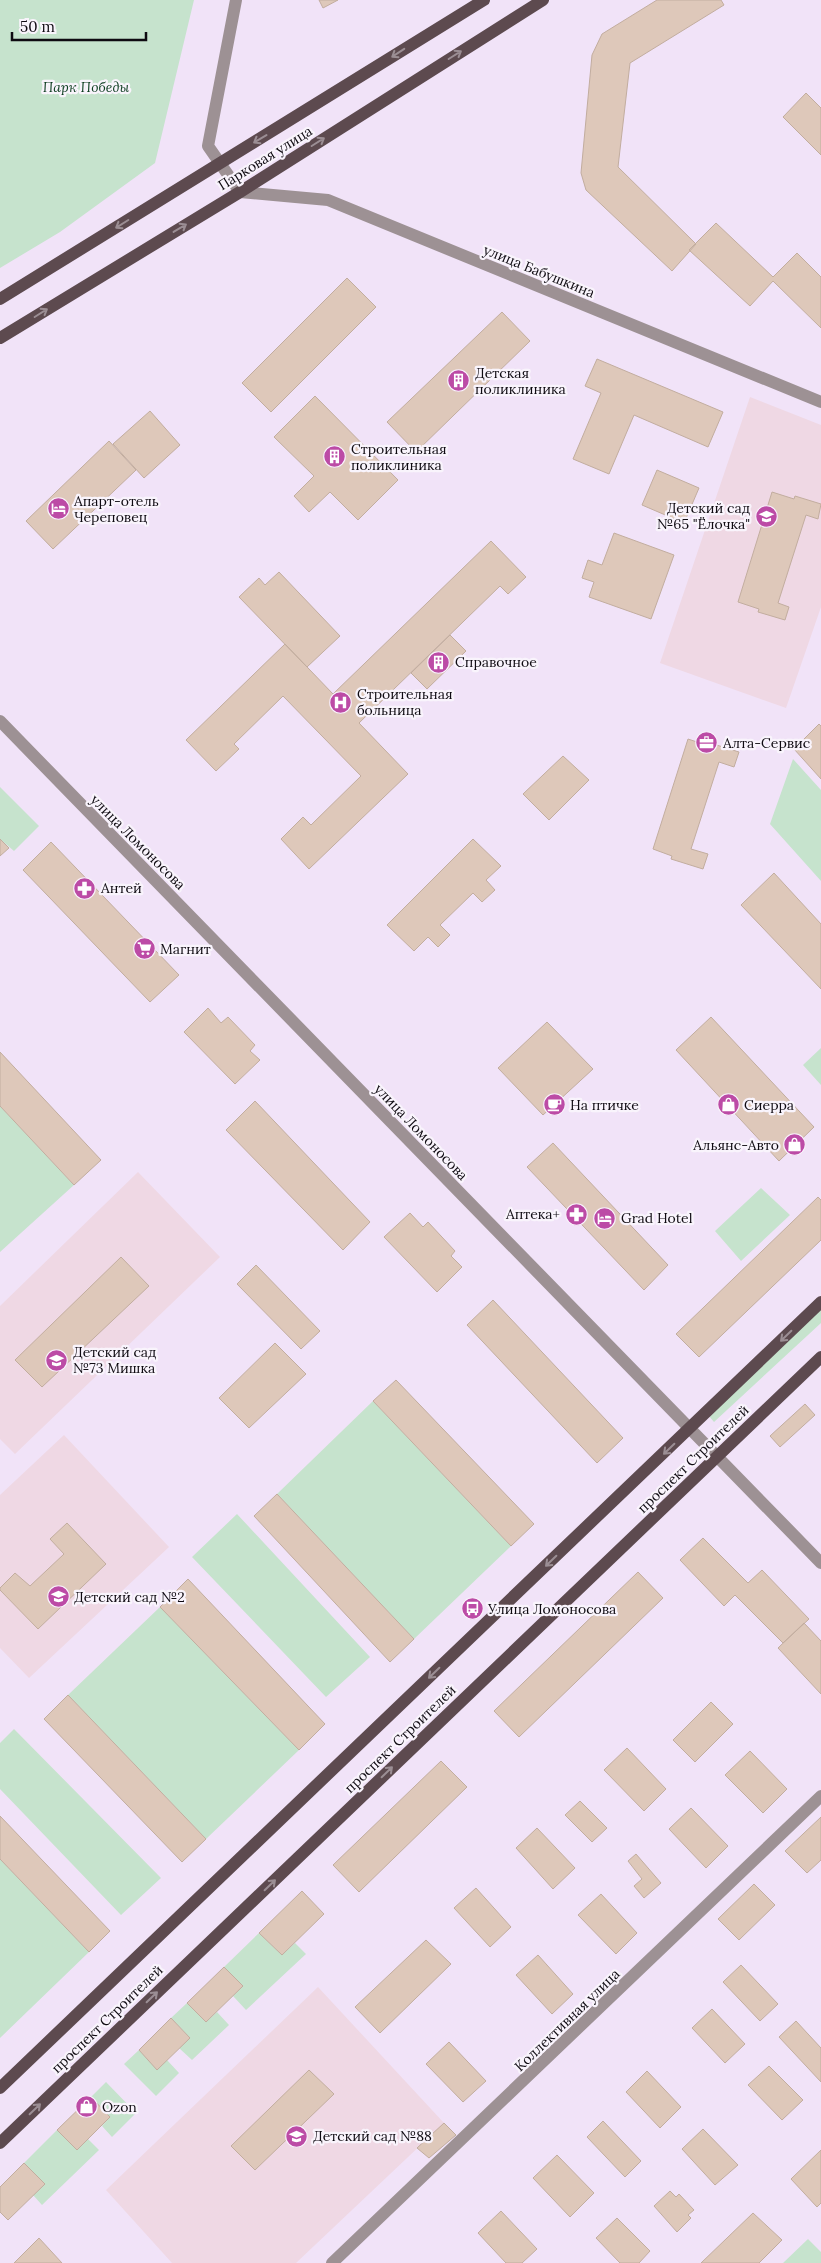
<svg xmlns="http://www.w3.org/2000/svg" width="821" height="2263" font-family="Lora,serif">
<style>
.education{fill:#efd8e4}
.green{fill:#c6e3cd}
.building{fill:#dec8ba;stroke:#c2ad9f}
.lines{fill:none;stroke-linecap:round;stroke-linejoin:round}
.minor{stroke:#9d9194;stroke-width:12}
.major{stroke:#5d4a4f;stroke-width:12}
.oneway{stroke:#9b8e94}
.labels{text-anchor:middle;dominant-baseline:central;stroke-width:4.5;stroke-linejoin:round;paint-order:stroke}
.park-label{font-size:14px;font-style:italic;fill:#0c3d1f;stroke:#f9f4fc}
.street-label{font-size:14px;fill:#0e0a11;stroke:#f9f4fc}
.poi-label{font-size:14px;fill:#0e0a11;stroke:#f9f4fc;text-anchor:start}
</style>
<rect width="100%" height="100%" fill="#f1e3f8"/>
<path class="education" d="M750,397L821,425V607L786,708L660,663Z
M138,1172L220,1257L15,1454L0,1439V1306Z
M64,1435L169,1547L29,1678L0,1648V1495Z
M318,1987L444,2123L296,2263H172L106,2190Z"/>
<path class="green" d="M0,0H194L155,163L60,232L0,268Z
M793,759L821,790V881L770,824Z
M0,787L39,826L14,851L0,839Z
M821,1048V1085L803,1065Z
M0,1106L74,1185L0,1252Z
M761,1188L790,1215L741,1261L715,1231Z
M821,1307V1323L714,1422L708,1415Z
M373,1401L511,1546L414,1639L277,1494Z
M237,1514L370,1657L326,1697L192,1557Z
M160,1607L299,1750L206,1839L68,1695Z
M14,1729L161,1878L121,1915L0,1789V1743Z
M0,1859L89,1952L0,2038Z
M259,1933L282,1955L295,1943L306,1954L246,2010L233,1996L243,1986L224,1967Z
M187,2003L206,2022L217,2012L229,2025L192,2060L179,2048L190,2038L171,2018Z
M139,2050L157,2069L167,2060L179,2073L156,2096L124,2064Z
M106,2082L136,2113L112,2137L102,2126L110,2117L91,2097Z
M57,2130L77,2150L88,2139L99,2150L42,2205L33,2195L45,2184L24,2163Z
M808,2239L821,2252V2263H783Z"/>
<path class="building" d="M319,0H338L323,8Z
M657,0H721L724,5L630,63L618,167L696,244L672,271L586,190L581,173L592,55L602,34Z
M806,93L821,108V155L783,117Z
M716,223L773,277L797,253L821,277V328L773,281L750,306L689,250Z
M347,278L376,307L271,412L242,383Z
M502,312L530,341L416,452L387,422Z
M597,359L723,412L708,447L634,415L609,474L573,459L601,393L585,386Z
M315,396L398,480L358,520L330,492L309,512L294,496L314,476L274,437Z
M150,411L180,445L144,478L113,444Z
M109,441L136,470L53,549L26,521Z
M657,470L699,488L684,523L642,505Z
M772,492L794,499L795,496L821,504L818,519L806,515L778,603L789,607L785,620L758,612L759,609L738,602Z
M614,533L674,555L651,619L589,597L594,582L582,578L588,560L602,565Z
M491,541L526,577L508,594L500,586L359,723L408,774L309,869L281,839L303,817L311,825L361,776L283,696L234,744L239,749L216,771L186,740L285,644L333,694Z
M279,572L340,636L307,667L239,597L259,578L265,585Z
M450,635L466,651L427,689L411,673Z
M819,724L821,726V779L794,749Z
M688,739L706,745L707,742L739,752L734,767L719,762L691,849L708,854L703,869L671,859L672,856L653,849Z
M563,756L589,780L549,820L523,794Z
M0,839L9,848L0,856Z
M473,839L501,866L486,880L495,890L482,902L473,893L440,925L450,935L438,947L428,937L414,951L387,925Z
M51,842L179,975L150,1002L23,870Z
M774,873L821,924V989L741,905Z
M208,1008L221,1023L228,1017L255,1045L250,1051L260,1060L235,1084L184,1032Z
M711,1017L814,1127L779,1161L676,1050Z
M547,1022L593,1069L543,1115L498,1068Z
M0,1052L101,1160L74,1185L0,1106Z
M255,1101L370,1222L343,1250L226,1130Z
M553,1143L668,1265L644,1290L527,1167Z
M818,1197L821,1200V1240L699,1357L676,1334Z
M410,1213L423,1227L428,1222L455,1251L451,1256L462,1267L437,1292L384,1237Z
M121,1257L149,1286L42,1387L15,1360Z
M256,1265L320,1331L301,1349L237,1284Z
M493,1300L623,1438L597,1463L467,1325Z
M275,1343L306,1374L249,1428L219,1398Z
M396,1380L534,1524L511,1546L373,1401Z
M805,1404L815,1415L780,1447L770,1436Z
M277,1494L414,1639L390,1662L254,1516Z
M67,1523L106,1564L38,1629L0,1590V1588L15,1573L30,1586L64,1554L50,1539Z
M703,1538L748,1583L762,1570L809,1619L783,1643L735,1595L724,1606L680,1560Z
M638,1572L663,1598L519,1737L494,1711Z
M188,1579L325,1724L299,1750L160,1607Z
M804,1623L821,1641V1694L778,1648Z
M68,1695L206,1839L182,1862L44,1719Z
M711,1702L733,1724L695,1762L673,1740Z
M627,1748L666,1789L644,1811L604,1770Z
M750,1751L787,1789L763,1813L725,1775Z
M441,1761L467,1787L359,1892L333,1865Z
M580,1801L607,1828L592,1842L565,1815Z
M691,1808L728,1846L706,1868L669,1829Z
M0,1816L110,1931L89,1952L0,1859Z
M821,1817V1860L807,1873L785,1851Z
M537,1828L575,1868L553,1889L516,1848Z
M636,1854L661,1883L644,1898L634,1886L642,1879L628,1861Z
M754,1884L775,1905L739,1940L718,1919Z
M476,1888L511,1927L490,1947L454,1908Z
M302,1891L324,1914L282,1955L259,1933Z
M601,1894L637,1933L616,1954L578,1915Z
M426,1940L451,1964L380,2033L355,2007Z
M538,1955L573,1994L552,2014L516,1975Z
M741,1965L778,2004L760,2021L723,1982Z
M224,1967L243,1986L206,2022L187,2003Z
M712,2009L745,2044L725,2063L692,2028Z
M171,2018L190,2038L157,2070L139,2050Z
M796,2021L821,2048V2082L779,2037Z
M449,2042L486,2081L463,2102L426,2064Z
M769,2066L803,2100L782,2120L748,2085Z
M309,2070L334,2094L255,2170L231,2146Z
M647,2071L681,2107L660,2128L626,2092Z
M91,2097L110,2117L77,2150L57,2130Z
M603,2121L641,2161L625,2177L587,2137Z
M444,2123L456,2135L429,2158L417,2148Z
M703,2129L738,2165L715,2185L682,2149Z
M821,2150V2203L817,2207L791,2179Z
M557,2155L594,2193L570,2217L533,2178Z
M24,2163L45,2184L8,2220L0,2212V2187Z
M670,2191L676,2197L679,2194L694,2210L688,2215L691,2218L677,2232L654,2206Z
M501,2211L537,2249L522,2263H506L478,2233Z
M753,2213L782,2240L759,2263H701Z
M617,2218L650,2251L639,2263H620L596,2238Z
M39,2238L62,2263H14Z"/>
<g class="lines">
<path class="minor" d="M236,0L208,146L240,192L328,200L821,402
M0,721L821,1563
M332,2263L821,1796"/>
<path class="major" d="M0,299L484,0
M0,338L240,192L543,0
M0,2088L821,1302
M0,2143L821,1357"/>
</g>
<defs><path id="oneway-shaft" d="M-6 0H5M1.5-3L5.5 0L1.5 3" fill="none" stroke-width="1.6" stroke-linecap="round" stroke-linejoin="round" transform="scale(1.25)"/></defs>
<g class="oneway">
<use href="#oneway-shaft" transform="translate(398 53) rotate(147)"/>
<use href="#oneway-shaft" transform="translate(455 55) rotate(-32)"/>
<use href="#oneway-shaft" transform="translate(260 139) rotate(149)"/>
<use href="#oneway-shaft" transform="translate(318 142) rotate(-32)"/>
<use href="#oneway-shaft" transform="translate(122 224) rotate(148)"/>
<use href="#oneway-shaft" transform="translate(180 228) rotate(-31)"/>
<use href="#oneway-shaft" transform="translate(41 313) rotate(-32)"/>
<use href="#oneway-shaft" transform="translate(786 1336) rotate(136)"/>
<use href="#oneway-shaft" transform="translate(669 1449) rotate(136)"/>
<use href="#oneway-shaft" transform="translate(551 1561) rotate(136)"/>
<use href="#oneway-shaft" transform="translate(434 1673) rotate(136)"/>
<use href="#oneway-shaft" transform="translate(387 1772) rotate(-44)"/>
<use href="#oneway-shaft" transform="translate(270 1885) rotate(-44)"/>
<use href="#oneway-shaft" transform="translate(152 1997) rotate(-44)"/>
<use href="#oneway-shaft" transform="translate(35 2109) rotate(-44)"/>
</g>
<defs>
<symbol id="building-disc" viewBox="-11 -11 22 22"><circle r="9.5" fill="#bc4ba6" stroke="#f9f4fc"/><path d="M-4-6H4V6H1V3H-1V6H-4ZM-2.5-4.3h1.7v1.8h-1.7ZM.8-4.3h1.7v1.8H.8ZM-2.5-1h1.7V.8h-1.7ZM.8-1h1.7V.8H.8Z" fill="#fff"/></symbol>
<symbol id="hotel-disc" viewBox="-11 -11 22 22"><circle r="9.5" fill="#bc4ba6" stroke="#f9f4fc"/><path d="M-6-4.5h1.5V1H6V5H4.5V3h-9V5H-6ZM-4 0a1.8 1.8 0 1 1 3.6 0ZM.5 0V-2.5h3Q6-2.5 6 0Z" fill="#fff"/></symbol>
<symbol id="school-disc" viewBox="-11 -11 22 22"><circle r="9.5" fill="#bc4ba6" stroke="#f9f4fc"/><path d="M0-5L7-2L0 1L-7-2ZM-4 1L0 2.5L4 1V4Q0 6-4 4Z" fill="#fff"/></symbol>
<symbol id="hospital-disc" viewBox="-11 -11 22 22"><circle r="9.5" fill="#bc4ba6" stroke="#f9f4fc"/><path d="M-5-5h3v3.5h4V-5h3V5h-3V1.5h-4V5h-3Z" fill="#fff"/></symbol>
<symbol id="office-disc" viewBox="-11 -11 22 22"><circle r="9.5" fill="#bc4ba6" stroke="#f9f4fc"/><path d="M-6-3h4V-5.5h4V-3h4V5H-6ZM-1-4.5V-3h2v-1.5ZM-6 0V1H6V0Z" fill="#fff"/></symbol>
<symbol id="pharmacy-disc" viewBox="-11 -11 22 22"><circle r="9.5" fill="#bc4ba6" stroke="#f9f4fc"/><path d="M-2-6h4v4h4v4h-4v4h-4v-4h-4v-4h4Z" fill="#fff"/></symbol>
<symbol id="supermarket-disc" viewBox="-11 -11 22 22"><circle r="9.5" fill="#bc4ba6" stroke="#f9f4fc"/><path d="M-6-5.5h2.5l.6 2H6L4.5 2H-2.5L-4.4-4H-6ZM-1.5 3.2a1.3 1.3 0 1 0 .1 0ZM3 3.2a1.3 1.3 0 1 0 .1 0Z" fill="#fff"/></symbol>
<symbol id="cafe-disc" viewBox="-11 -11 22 22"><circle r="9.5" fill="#bc4ba6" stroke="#f9f4fc"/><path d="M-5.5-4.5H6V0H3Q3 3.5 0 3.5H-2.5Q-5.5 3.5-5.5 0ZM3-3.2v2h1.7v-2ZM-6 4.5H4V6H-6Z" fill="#fff"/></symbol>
<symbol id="shop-disc" viewBox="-11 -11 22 22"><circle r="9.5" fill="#bc4ba6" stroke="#f9f4fc"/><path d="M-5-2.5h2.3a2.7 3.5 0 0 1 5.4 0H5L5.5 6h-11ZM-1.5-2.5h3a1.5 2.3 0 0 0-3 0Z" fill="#fff"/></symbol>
<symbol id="bus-disc" viewBox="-11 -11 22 22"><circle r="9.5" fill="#bc4ba6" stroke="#f9f4fc"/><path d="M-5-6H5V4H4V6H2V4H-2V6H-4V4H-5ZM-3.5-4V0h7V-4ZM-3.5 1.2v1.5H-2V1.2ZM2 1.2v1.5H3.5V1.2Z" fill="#fff"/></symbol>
</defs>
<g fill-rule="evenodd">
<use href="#building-disc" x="446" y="368" width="25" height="25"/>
<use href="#building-disc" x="322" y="444" width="25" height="25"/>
<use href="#hotel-disc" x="46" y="496" width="25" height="25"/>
<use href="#school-disc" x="754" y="504" width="25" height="25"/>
<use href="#building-disc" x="426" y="650" width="25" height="25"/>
<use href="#hospital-disc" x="328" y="690" width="25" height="25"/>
<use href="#office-disc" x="694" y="730" width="25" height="25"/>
<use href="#pharmacy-disc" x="72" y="876" width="25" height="25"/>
<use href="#supermarket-disc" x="132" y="936" width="25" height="25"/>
<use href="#cafe-disc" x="542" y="1092" width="25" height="25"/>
<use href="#shop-disc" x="716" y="1092" width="25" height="25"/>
<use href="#shop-disc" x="782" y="1132" width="25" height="25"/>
<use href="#pharmacy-disc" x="564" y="1202" width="25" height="25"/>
<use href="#hotel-disc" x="592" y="1206" width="25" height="25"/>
<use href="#school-disc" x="44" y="1348" width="25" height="25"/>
<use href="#school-disc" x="46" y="1584" width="25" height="25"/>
<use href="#bus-disc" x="460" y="1596" width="25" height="25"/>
<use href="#shop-disc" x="74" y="2094" width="25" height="25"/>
<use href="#school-disc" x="284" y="2124" width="25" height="25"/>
</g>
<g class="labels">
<g class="park-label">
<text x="86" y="87">Парк Победы</text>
</g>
<g class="street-label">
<text transform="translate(265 158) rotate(-32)">Парковая улица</text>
<text transform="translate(539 271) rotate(22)">улица Бабушкина</text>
<text transform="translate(138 842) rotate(45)">улица Ломоносова</text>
<text transform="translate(421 1132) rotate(46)">улица Ломоносова</text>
<text transform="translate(693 1459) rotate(-44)">проспект Строителей</text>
<text transform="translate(400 1739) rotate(-44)">проспект Строителей</text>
<text transform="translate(107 2019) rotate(-44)">проспект Строителей</text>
<text transform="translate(567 2020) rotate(-44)">Коллективная улица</text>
</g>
<g class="poi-label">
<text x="475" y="373">Детская<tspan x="475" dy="16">поликлиника</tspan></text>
<text x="351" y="449">Строительная<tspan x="351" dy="16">поликлиника</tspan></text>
<text x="74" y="501">Апарт-отель<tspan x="74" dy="16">Череповец</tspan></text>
<text x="750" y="508" text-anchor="end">Детский сад<tspan x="750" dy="16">№65 "Ёлочка"</tspan></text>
<text x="455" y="662">Справочное</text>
<text x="357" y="694">Строительная<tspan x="357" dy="16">больница</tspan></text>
<text x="723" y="743">Алта-Сервис</text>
<text x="101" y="888">Антей</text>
<text x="160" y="949">Магнит</text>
<text x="570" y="1105">На птичке</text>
<text x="744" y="1105">Сиерра</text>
<text x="779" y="1145" text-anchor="end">Альянс-Авто</text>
<text x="560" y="1214" text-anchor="end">Аптека+</text>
<text x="621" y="1218">Grad Hotel</text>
<text x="73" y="1352">Детский сад<tspan x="73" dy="16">№73 Мишка</tspan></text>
<text x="74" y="1597">Детский сад №2</text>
<text x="488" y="1609">Улица Ломоносова</text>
<text x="102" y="2107">Ozon</text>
<text x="313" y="2136">Детский сад №88</text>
</g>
</g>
<path d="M12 32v8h134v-8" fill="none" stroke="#0e0a11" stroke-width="2.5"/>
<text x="20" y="32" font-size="15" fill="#0e0a11" stroke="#f9f4fc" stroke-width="4" paint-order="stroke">50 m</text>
</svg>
